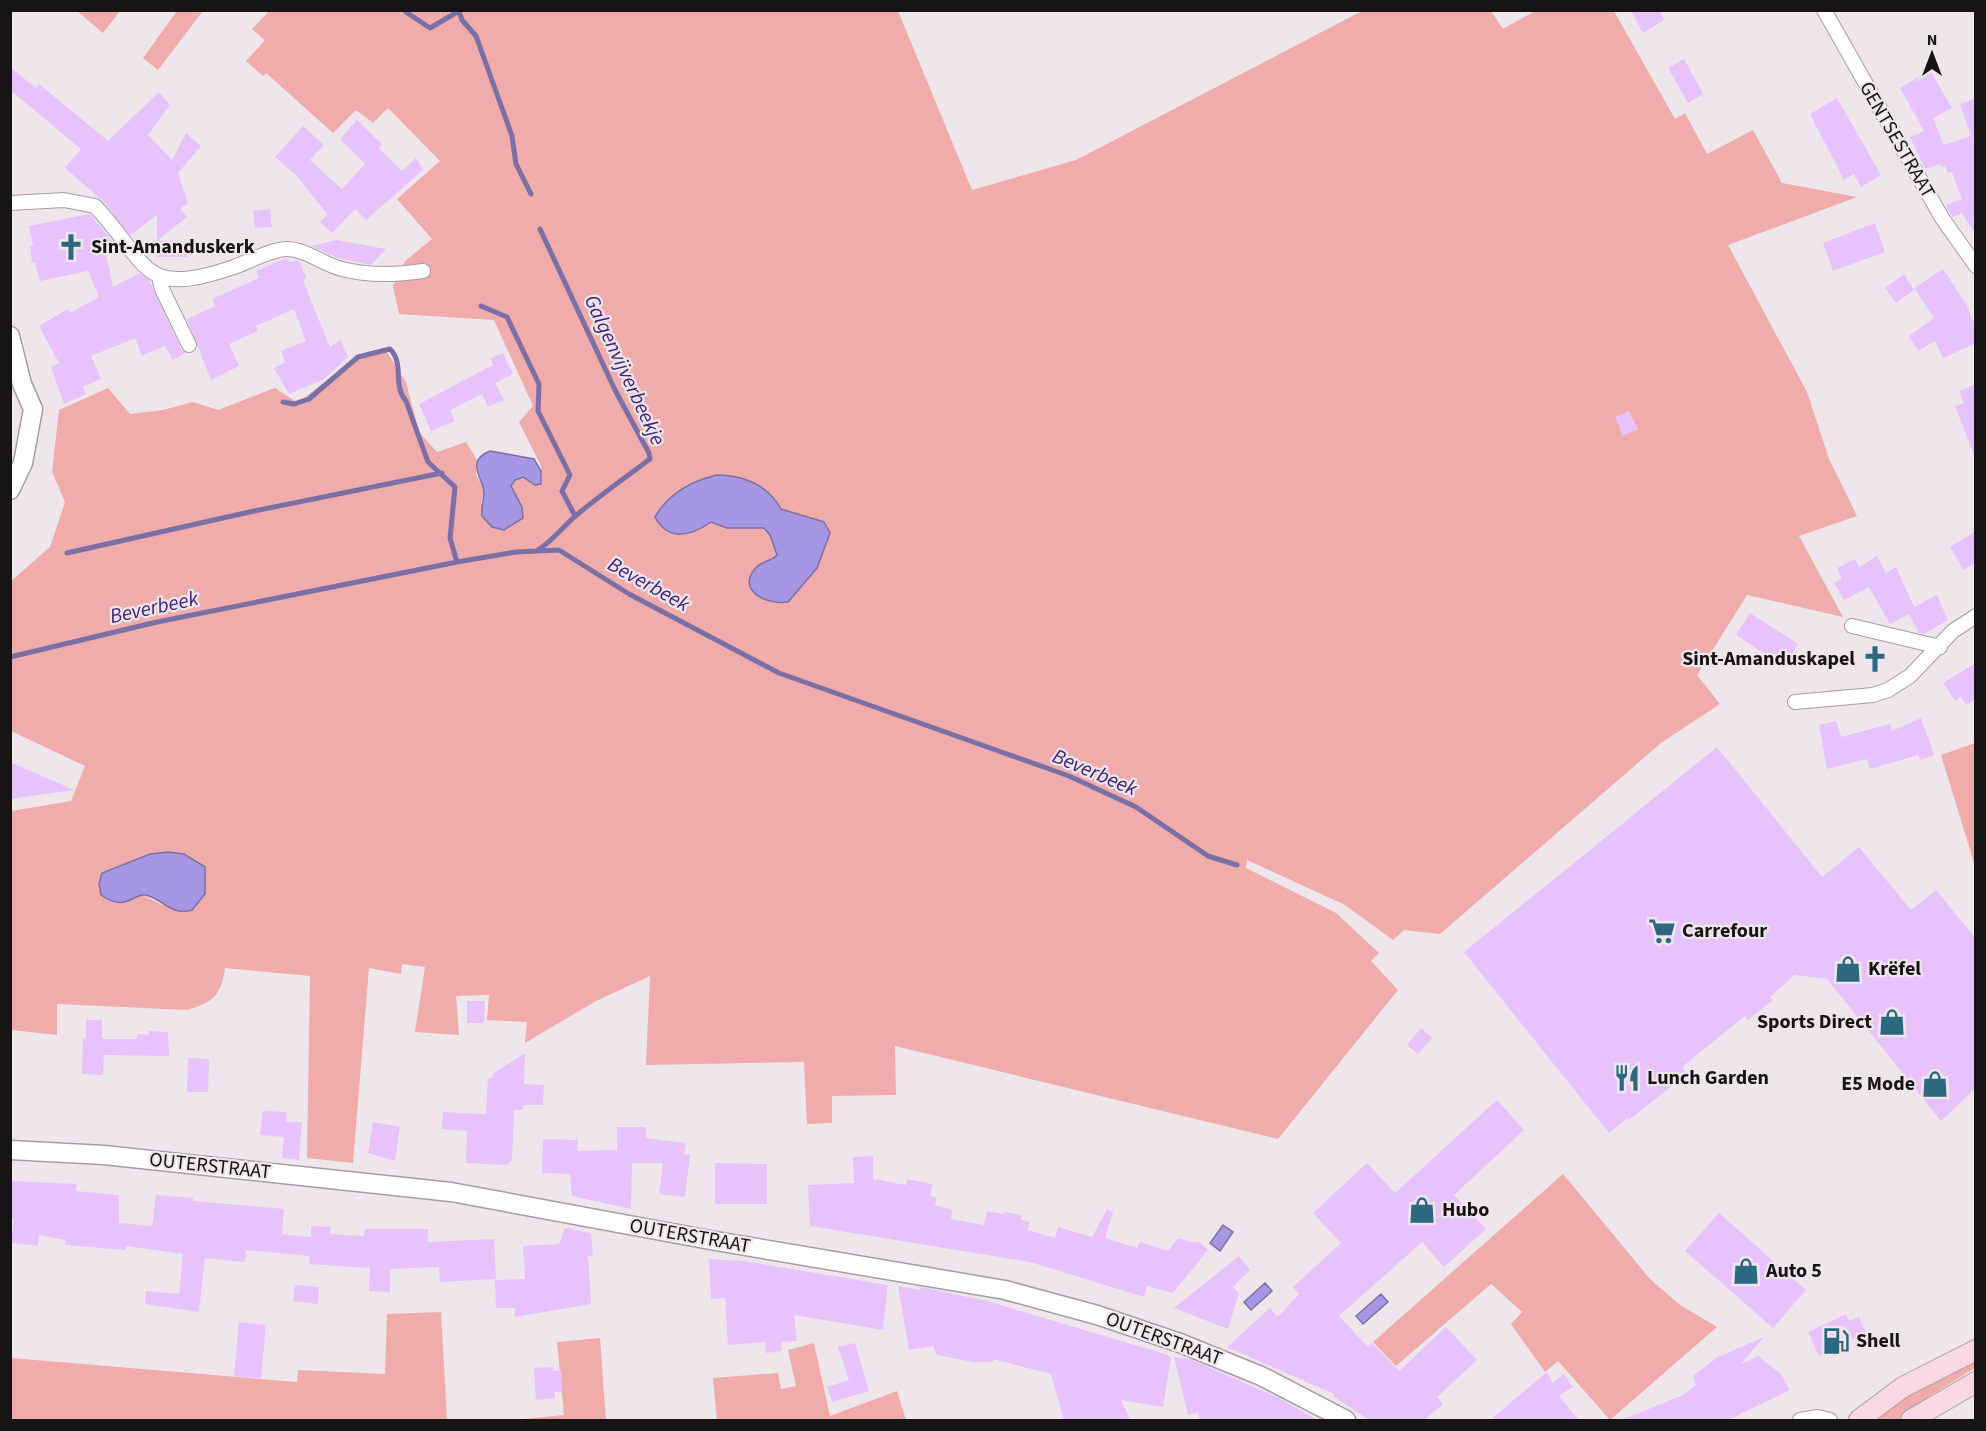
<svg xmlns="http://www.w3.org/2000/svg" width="1986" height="1431" font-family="'Source Sans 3',sans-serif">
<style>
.green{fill:#efacab;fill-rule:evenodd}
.water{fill:#a697e4;stroke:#7b70a6;stroke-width:1.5}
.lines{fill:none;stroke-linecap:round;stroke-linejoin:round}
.stream{stroke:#7b70a6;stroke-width:5}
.building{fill:#e8c2fc}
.minor-casing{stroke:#a59da3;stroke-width:16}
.tertiary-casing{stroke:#a59da3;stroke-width:21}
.secondary-casing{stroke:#a59da3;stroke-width:22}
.minor{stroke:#fff;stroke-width:14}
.tertiary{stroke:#fff;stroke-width:18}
.secondary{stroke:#f9d7e4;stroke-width:20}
.labels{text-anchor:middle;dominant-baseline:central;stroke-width:4.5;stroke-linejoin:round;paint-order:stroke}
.street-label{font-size:20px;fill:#171416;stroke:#efe6ec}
.poi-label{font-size:20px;font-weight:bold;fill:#171416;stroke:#efe6ec;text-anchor:start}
.water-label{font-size:21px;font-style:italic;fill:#3e227a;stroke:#efe6ec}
</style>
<rect width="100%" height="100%" fill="#efe6ec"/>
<path class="green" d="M77,11H120L103,33Z
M177,11H203L158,70L143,58Z
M269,11H898L972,190L1076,160L1362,11H1491L1503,29L1535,11H1614L1675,119L1685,113L1707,154L1753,130L1782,183L1857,197L1728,245L1807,392L1829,459L1857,516L1799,536L1843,617L1747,595L1697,675L1720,704L1661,743L1440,934L1404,930L1393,940L1345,905L1247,860L1246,868L1336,913L1379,953L1371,961L1398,990L1278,1139L895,1046L896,1095L832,1096V1123L807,1124L804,1062L646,1065L650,976L596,1001L525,1043L527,1022L487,1020L489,995L456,996L459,1035L415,1032L425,967L402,964L401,974L369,968L353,1163L307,1158L310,976L225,968C221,995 214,1002 187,1010L57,1004V1035L11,1030V811L71,801L85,766L11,731V581L50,547L65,502L52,472L59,410L108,388L130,414L163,410L193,402L218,410L275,388L298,403L351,361L385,349L406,382L419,432L437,452L466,442L477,460L476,475L484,489L481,504L522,507L511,486L515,479L523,477L535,485L542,479L541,466L519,422L533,406L494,320L399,314L393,286L405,261L432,239L397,199L440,161L388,108L373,123L356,110L333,133L266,73L263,76L246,61L265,40L252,29ZM150,854L205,867L206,875L162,905L102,873Z
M1975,743H1976L1975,866L1941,755Z
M1563,1174L1650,1279L1680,1305L1717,1327L1610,1420L1558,1361L1545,1372L1511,1324L1522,1312L1491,1284L1396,1366L1373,1342Z
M441,1312L447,1420H11V1358L297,1382L298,1370L385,1374L387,1314Z
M600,1338L606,1420H513L564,1415L557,1342Z
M814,1343L830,1416L897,1391L906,1420H717L713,1378L778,1373L781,1389L796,1386L788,1350Z
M1975,1357V1368L1933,1394L1901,1420H1873L1915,1389Z"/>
<path class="water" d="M490,451L534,459L541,471V484L535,485L523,477L515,480L511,486L522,507L523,518L504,530L492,527L482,516C481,507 484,500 484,492C484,480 464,461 490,451Z
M717,475C743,475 768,485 781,509L824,522L830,533L817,568L788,602C770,605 737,593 754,570C760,561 771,562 777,555L770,535L764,528H727L711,522C691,536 668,542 655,517C669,493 691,481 717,475Z
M168,852L184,854L205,867V894L192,910C173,916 165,902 149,896C133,890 128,914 101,895L99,884L102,873L150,854Z
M1223,1225L1233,1232L1220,1251L1210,1243Z
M1265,1283L1272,1291L1251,1310L1244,1302Z
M1381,1294L1388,1302L1363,1324L1356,1316Z"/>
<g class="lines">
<path class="stream" d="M406,12L430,28L459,11L462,20L476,36L512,136L516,164L531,194
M481,306L507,317L539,384L538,411L570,475L562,491L575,516
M283,402L294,404L309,399L358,357L390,349C405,364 392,385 406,401L428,462L455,487L450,538L457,562
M538,550C553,541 565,524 579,513C602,494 626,477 650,459L649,453L615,390L540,229
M67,553L254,511L442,473
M10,657L157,622L457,562L516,552L559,550L629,594L779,673L1069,776L1136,807L1208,856L1237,865"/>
</g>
<path class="building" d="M1631,10H1659L1664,20L1643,33Z
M1684,59L1703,94L1688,103L1668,68Z
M10,67L36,88L39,84L108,141L159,92L170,105L148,135L172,160L186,133L201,146L178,173L188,203L180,209L187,217L158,240L189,243L187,257H157V215L130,235L102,200L65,168L81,149L10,90Z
M1930,70L1952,108L1933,118L1944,145L1971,136L1960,104L1976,98V235L1962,213L1953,217L1947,209L1946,205L1962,199L1952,172L1948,173L1945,166L1942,167L1940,164L1925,169L1910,137L1924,131L1900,88Z
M1837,98L1881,175L1861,187L1854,174L1844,180L1810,114Z
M357,120L382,144L379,148L402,171L416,158L423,170L366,220L355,209L332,233L320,222L327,214L296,175L275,157L303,126L324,145L310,160L342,189L365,164L340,139Z
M270,209L272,227L255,228L253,211Z
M90,214L115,245L106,254L113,287L140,273L149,280L181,349L186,353L173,360L165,346L142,356L135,338L91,356L101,379L83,387L86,394L64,404L51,367L59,363L39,326L68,309L70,313L99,297L88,271L40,281L35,262H32L30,246L33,245L29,226Z
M1875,223L1885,252L1833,271L1823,243Z
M337,240L386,249L371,265L338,258L311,246Z
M286,258L290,262L299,260L306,278L303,280L313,306L330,347L340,340L348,357L324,379L289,394L274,368L285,362L281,351L306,341L294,309L256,326L258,331L229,344L239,366L211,380L187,319L215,306L212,299L259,278L256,271Z
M1943,269L1966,304L1976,328V343L1943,358L1935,341L1918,351L1909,336L1934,318L1914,288Z
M1904,274L1914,290L1896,303L1885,288Z
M503,353L513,374L495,383L504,400L488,407L482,394L450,410L455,421L431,431L419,404L493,365L491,358Z
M1976,384V455H1974L1955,406L1964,403L1959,391Z
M1629,411L1638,429L1623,436L1615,417Z
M1976,531V562L1964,570L1950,547Z
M1877,556L1886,573L1896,567L1914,607L1937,595L1948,620L1924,634L1919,633L1909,614L1890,624L1869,587L1844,600L1834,583L1842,579L1837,568L1855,559L1859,567Z
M1750,613L1798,644L1784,667L1736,635Z
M1976,663V699L1966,705L1961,697L1955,701L1943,683Z
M1921,718L1934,755L1920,760L1918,755L1870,769L1867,759L1827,769L1819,725L1836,721L1841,737L1890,724L1892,731Z
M1717,747L1822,877L1859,847L1911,910L1936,890L1976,939V1088L1941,1121L1827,979L1795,975L1770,997L1773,1000L1748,1020L1745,1016L1682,1067L1687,1074L1629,1120L1628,1118L1609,1133L1464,952Z
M10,762L74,790L10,799Z
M467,1001H485L484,1023H467Z
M86,1020H102V1038L104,1039H137V1034L149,1035V1031L168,1032L169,1056L104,1055L103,1075L82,1074L83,1038H86Z
M1421,1028L1432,1038L1418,1054L1407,1045Z
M525,1053L524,1084L544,1085L543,1105H523V1110H514L512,1160L507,1165L466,1163L467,1131L442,1129L443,1112L486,1114L488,1079L494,1076L492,1074Z
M188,1058L209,1059L208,1092H187Z
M1497,1100L1524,1130L1454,1195L1486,1229L1444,1267L1422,1242L1339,1316L1368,1347L1372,1343L1399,1371L1446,1327L1477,1360L1437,1397L1443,1404L1424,1420H1369L1333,1396L1334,1394L1227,1347L1270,1308L1278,1317L1299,1294L1293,1287L1341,1243L1313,1213L1367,1163L1395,1193Z
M263,1111L287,1112L286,1122H302L299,1160L282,1158L284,1137L260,1135Z
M373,1122L400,1127L395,1161L368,1153Z
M617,1127H646V1138L686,1143L684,1154L690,1155L685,1197L659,1194L663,1163H632L631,1209L572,1196L570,1174L542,1173L543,1139L578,1140L577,1151L617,1150Z
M873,1156V1179L906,1185L907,1179L932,1184L930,1196L937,1198L935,1205L952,1210L951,1219L984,1225L987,1211L1004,1214V1212L1022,1215L1021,1220L1030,1222L1028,1230L1055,1238L1058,1227L1092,1237L1107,1209L1113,1212L1105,1238L1137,1248L1140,1242L1168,1251L1178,1238L1196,1243L1198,1241L1208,1250L1173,1293L1147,1286L1144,1297L1030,1262L810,1226L808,1185L854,1183L853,1157Z
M715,1163L767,1164V1204H715Z
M10,1181L77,1184L76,1191L119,1195V1223L152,1226L156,1195L193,1198V1201L284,1209L282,1234L311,1237V1226L331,1227L330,1234L364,1236L365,1229H428V1242L494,1239L496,1279L440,1282L439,1267L390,1269V1292L369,1291L370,1268L309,1264L310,1256L246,1250L245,1262L205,1258L199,1312L145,1304L146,1291L179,1294L183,1254L126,1246V1250L65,1245V1240L39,1235L38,1246L11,1243L14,1219H10Z
M1719,1213L1806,1290L1773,1328L1685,1251Z
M565,1228L591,1233L593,1257L588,1256L591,1304L515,1317V1308H496L495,1280L525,1279L523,1246L559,1244Z
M1239,1256L1250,1270L1233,1287L1239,1293L1228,1329L1174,1308Z
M709,1259L744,1261L888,1285L883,1330L794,1315L797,1341L781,1342L782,1351L766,1353L765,1342L728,1345L725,1298L711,1299Z
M295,1285L319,1287L318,1304L293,1301Z
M898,1286L920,1290L921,1287L987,1301L1165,1354L1171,1357L1163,1407L1121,1400L1130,1420H1064L1051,1374L993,1359V1362H973L937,1355L933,1346L909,1350Z
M1846,1314L1849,1321L1859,1317L1866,1333L1819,1356L1808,1332Z
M239,1322L266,1325L261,1378L234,1376Z
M1764,1337L1741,1364L1758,1356L1781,1374L1790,1390L1728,1420H1622L1683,1395L1696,1385L1693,1376L1718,1357Z
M855,1343L869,1391L832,1402L827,1387L849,1380L838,1347Z
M1174,1357L1190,1359L1279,1398L1317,1420H1200L1198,1412L1188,1415Z
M553,1367V1371L561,1370L562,1392H555V1398L536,1400L534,1368Z
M1547,1372L1553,1383L1564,1374L1573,1387L1559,1396L1579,1420H1490Z"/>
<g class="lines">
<defs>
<path id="minor" d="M1824,10L1942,218L1976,266
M10,203L64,200L95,206C150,265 141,299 234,267C250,261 270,250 286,249C304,248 324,265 342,269C369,276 396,275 423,271
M159,277L162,289L189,345
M1852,626L1940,647
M1795,702L1873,695L1888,690L1910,676L1953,631L1976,616
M1800,1420L1818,1417L1830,1420"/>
<path id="tertiary" d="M10,336L22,384L33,409L23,463L10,490
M10,1150L104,1155L451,1192L710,1240L1005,1290L1097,1315L1180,1343L1261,1376L1346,1420"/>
<path id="secondary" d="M1859,1420L1903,1387L1976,1350
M1911,1420L1976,1382"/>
</defs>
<use href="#minor" class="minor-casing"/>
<use href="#tertiary" class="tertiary-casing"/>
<use href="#secondary" class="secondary-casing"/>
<use href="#minor" class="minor"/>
<use href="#tertiary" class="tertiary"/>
<use href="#secondary" class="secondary"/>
</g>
<defs>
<symbol id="church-bare" viewBox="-9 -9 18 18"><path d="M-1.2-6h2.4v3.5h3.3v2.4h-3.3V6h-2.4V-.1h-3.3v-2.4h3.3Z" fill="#2c687f" stroke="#efe6ec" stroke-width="2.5" paint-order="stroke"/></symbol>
<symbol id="supermarket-bare" viewBox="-9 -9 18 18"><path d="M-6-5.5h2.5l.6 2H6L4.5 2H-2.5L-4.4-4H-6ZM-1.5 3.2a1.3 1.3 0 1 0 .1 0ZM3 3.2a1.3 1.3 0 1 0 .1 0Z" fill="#2c687f" stroke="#efe6ec" stroke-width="2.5" paint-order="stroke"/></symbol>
<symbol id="shop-bare" viewBox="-9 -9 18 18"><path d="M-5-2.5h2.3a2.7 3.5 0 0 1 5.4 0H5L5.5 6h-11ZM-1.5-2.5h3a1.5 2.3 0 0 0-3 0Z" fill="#2c687f" stroke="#efe6ec" stroke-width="2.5" paint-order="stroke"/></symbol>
<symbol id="restaurant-bare" viewBox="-9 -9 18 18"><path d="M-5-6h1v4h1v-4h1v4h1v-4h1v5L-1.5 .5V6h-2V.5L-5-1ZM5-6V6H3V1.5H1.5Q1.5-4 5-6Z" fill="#2c687f" stroke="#efe6ec" stroke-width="2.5" paint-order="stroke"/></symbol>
<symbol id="fuel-bare" viewBox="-9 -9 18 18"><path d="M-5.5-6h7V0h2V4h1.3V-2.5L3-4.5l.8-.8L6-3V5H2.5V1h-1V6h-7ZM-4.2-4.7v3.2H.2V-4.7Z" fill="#2c687f" stroke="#efe6ec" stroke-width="2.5" paint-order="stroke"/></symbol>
</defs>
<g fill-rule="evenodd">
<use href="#church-bare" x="52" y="228" width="38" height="38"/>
<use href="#church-bare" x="1856" y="640" width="38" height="38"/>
<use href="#supermarket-bare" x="1643" y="912" width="38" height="38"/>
<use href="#shop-bare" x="1829" y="950" width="38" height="38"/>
<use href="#shop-bare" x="1873" y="1003" width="38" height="38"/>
<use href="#restaurant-bare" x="1608" y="1059" width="38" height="38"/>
<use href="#shop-bare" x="1916" y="1065" width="38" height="38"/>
<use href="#shop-bare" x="1403" y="1191" width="38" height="38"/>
<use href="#shop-bare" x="1727" y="1252" width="38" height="38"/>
<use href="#fuel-bare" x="1817" y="1322" width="38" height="38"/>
</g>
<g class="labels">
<g class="street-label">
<text transform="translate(1897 140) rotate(60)">GENTSESTRAAT</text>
<text transform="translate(210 1166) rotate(6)">OUTERSTRAAT</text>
<text transform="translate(690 1236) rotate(10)">OUTERSTRAAT</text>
<text transform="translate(1164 1339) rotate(20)">OUTERSTRAAT</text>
</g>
<g class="poi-label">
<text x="91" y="247">Sint-Amanduskerk</text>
<text x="1855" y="659" text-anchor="end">Sint-Amanduskapel</text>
<text x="1682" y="931">Carrefour</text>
<text x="1868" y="969">Krëfel</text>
<text x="1872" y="1022" text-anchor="end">Sports Direct</text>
<text x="1647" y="1078">Lunch Garden</text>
<text x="1915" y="1084" text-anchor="end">E5 Mode</text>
<text x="1442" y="1210">Hubo</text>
<text x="1766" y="1271">Auto 5</text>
<text x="1856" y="1341">Shell</text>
</g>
<g class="water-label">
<text transform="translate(625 370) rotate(65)">Galgenvijverbeekje</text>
<text transform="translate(649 584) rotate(29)">Beverbeek</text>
<text transform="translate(154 607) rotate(-12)">Beverbeek</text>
<text transform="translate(1095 772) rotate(23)">Beverbeek</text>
</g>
</g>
<rect width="1986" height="1431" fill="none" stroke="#171416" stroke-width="24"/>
<g transform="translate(1932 54)" stroke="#efe6ec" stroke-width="4.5" paint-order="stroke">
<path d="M0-4.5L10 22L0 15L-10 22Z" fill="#171416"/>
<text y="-9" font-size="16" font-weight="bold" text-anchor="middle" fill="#171416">N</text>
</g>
</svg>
